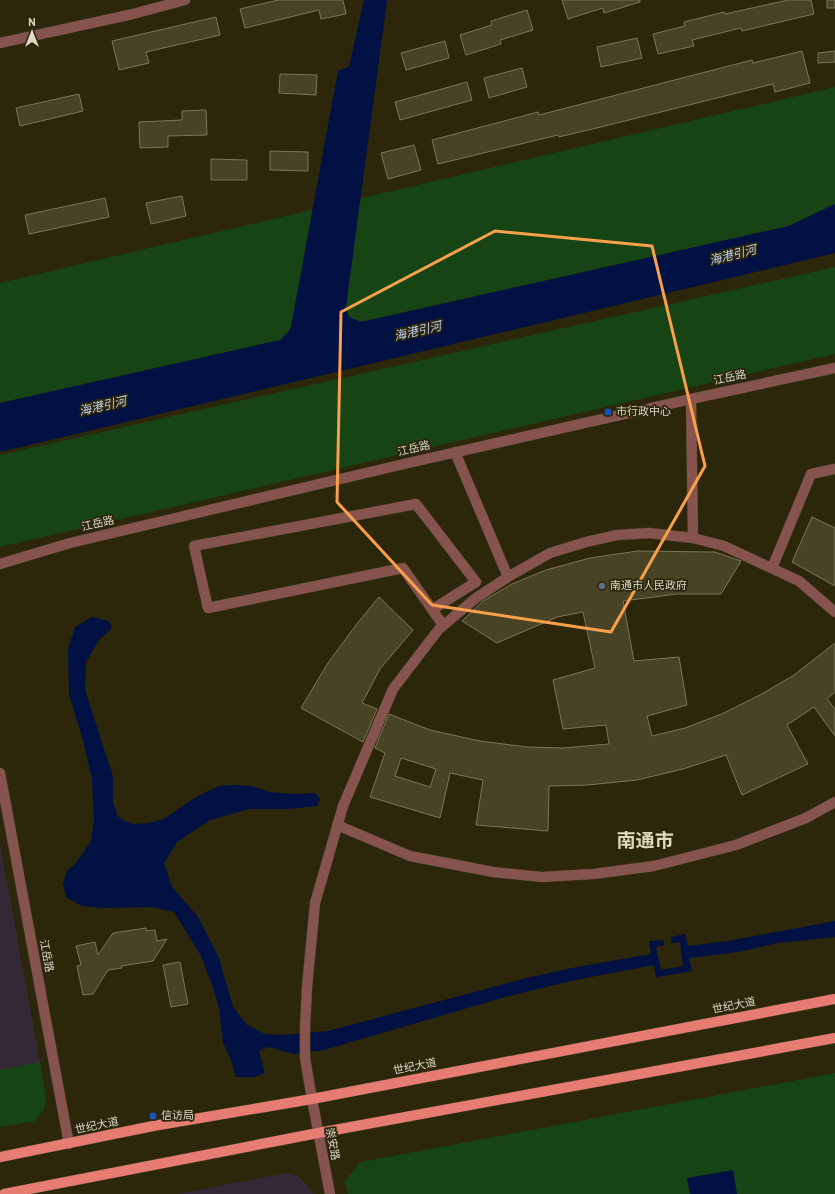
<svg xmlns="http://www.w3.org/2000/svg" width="835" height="1194" font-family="Overpass,'Noto Sans SC',sans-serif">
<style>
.commercial{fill:#352836}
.green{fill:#164415}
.water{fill:#011143}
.building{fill:#494326;stroke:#7d7658;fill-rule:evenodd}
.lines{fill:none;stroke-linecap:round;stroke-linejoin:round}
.minor-casing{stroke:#484329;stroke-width:11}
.major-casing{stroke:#484329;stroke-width:11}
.minor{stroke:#87534d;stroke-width:10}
.major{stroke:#e77c72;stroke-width:10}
.marked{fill:none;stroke:#f8a04b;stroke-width:3;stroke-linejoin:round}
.transit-dot{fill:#1a4fb4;stroke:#2c260a;stroke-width:1.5}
.service-dot{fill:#5c6f8a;stroke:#2c260a;stroke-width:1.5}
.labels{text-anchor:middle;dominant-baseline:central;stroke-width:3.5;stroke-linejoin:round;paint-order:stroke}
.street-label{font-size:11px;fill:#ddd9c9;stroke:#2c260a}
.poi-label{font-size:11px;fill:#ddd9c9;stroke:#2c260a;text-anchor:start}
.water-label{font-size:12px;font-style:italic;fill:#bccef0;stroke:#2c260a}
.town-label{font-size:19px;font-weight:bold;fill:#e1dab9;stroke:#2c260a}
</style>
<rect width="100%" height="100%" fill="#2c260a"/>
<path class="commercial" d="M0,844L40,1062L0,1070Z
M287,1173L297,1176L306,1183L313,1194H177Z"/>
<path class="green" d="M835,87V204L789,226L0,403V283Z
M835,267V354L0,547V455Z
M40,1062L46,1098L44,1109L35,1121L0,1127V1070Z
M835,1073V1194H348L345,1182L360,1162Z"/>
<path class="water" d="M364,0H387L346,307L349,317L361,322L789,226L835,204V253L0,452V403L280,340L287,333L291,327L338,71L349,67Z
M92,617L109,621L112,628L99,640L86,662L85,690L113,777V801L117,815L122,820L134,824L149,823L164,819L196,797L219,786L235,785L251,786L270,792L292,794L315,793L320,799L317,806L287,809H249L210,820L177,842L164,863L172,887L198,917L219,958L233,1007L247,1025L265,1034L284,1035L328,1031L531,977L572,968L651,954L649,941L663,940L664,945L656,947L661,970L683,966L680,942L672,943L671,937L685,934L688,946L728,941L835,921V937L778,943L738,952L689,958L692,971L656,977L654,965L575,980L505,997L324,1050L294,1054L269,1047L259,1051L265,1073L255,1077H236L230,1057L223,1043L219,1008L213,987L200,954L174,912L151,907L103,908L82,906L66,897L63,884L67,871L76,863L91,841L94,819L92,779L83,740L69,695L68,649L75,627Z
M733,1170L737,1194H690L687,1178Z"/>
<path class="building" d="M278,0H343L346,14L321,19L319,10L245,28L240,9Z
M562,0H640V2L604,13L603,8L568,19Z
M788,0H811L814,14L742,31L741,28L692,40L694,46L658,54L653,34L685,26L684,22L724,12L725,14Z
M827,0H835V8H827Z
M527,10L533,30L500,40L501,44L466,55L460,35L492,25L491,21Z
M216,17L220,35L146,52L149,63L119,70L112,41Z
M637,38L642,58L601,67L597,47Z
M445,41L449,58L406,70L401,53Z
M802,51L810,83L775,92L773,84L605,126L559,137L558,135L438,164L432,140L538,112L539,115L752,60L753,63Z
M835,51V62L818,63V53Z
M522,68L527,87L489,98L484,78Z
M280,74L317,75L316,95L279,93Z
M467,82L472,100L400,120L395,102Z
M79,94L83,111L20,126L16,108Z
M206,110L207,135L168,136V147L140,148L139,122L182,120V111Z
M414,145L421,170L388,179L381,153Z
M270,151L308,152V171L270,170Z
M211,159L247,160V180H211Z
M182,196L186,216L151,224L146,203Z
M105,198L109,217L29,234L25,215Z
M812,517L835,528V586L792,562Z
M638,551L715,552L741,561L721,594H677L623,601L634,661L679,657L687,705L647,716L652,736L685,728L724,713L762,694L794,675L835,643V692L827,699L835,709V736L814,707L787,725L808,764L742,795L726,755L683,769L637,780L588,785L549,786L548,831L476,825L483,780L450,773L440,818L370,797L385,753L375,748L389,714L430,730L480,741L527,747L563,748L609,744L606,725L563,729L553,680L595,668L583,612L557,617L497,643L462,621L483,601L512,584L546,570L590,558ZM401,758L436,769L430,787L395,776Z
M379,597L413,630L380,669L362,703L377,709L363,742L301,708L328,663L356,625Z
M146,928V931L155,930L157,941L167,939L153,961L121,966L122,968L108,970L93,994L83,995L77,966L81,965L76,946L95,942L98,955L113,933Z
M180,962L188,1004L171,1007L163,965Z"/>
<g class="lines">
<defs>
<path id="minor" d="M0,43L133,14L185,0
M691,399L693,538
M455,452L508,577
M0,564L70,543L404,464L691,399L835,368
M772,568L811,474L835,469
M433,609L476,582L416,504L194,546L208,608L403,568L443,625
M0,773L69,1144
M337,825L410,856L493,872L542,877L593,874L654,866L736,845L806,818L835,802
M330,1194L312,1099L305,1058V1028L307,987L315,903L343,806L393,689L439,629L476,598L508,577L550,553L586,542L617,535L649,533L693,538L724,546L799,581L835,612"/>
<path id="major" d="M0,1157L153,1126L312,1099L835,999
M4,1194L318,1133L835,1038"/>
</defs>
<use href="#minor" class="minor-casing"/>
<use href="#major" class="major-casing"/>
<use href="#minor" class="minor"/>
<use href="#major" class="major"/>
</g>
<path class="marked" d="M495,231L652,246L705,466L611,632L432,605L337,502L341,312Z"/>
<g class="transit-dot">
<rect x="604" y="408" width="8" height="8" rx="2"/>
<rect x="149" y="1112" width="8" height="8" rx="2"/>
</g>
<circle class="service-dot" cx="602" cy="586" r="4"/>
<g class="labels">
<g class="street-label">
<text transform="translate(730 378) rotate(-12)">江岳路</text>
<text transform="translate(414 449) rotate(-13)">江岳路</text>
<text transform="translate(98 524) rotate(-13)">江岳路</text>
<text transform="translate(46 956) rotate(79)">江岳路</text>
<text transform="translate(734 1006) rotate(-11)">世纪大道</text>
<text transform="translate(415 1067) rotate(-11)">世纪大道</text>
<text transform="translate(97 1126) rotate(-12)">世纪大道</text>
<text transform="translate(332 1144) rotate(79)">崇安路</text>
</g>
<g class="poi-label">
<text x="616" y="412">市行政中心</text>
<text x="610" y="586">南通市人民政府</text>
<text x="161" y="1116">信访局</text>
</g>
<g class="water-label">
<text transform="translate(733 256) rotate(-14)">海港引河</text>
<text transform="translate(418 332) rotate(-13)">海港引河</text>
<text transform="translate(103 407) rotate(-13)">海港引河</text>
</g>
<g class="town-label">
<text x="645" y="842">南通市</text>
</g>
</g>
<g transform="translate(32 32)" stroke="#2c260a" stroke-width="3" paint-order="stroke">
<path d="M0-3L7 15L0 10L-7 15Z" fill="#ddd9c9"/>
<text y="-6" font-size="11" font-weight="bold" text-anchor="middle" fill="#ddd9c9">N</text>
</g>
</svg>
